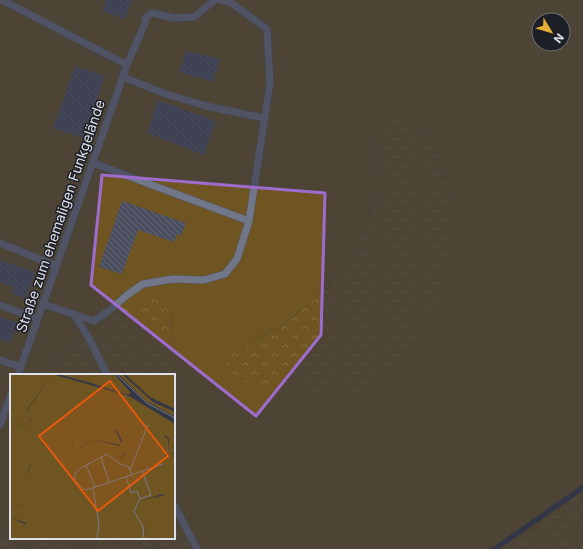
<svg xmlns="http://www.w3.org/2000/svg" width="583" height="549" font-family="Inter,sans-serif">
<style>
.green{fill:#6e5521;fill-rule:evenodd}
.forest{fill:url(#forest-crowns)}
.building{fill:url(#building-back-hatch)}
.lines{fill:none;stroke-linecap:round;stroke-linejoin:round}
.service-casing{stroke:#515562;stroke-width:8}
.service{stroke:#717688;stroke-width:7}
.marked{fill:none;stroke:#9e6ccf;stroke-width:3;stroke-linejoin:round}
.labels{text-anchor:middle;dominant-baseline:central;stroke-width:3;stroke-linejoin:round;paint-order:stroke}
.street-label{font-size:14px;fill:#dfe2ec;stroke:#1d1f26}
.inset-road{fill:none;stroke:#787b89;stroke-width:1}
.view{fill:#e8590c;fill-opacity:0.15;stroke:#e8590c;stroke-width:2}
.inset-edge{fill:none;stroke:#dfe2ec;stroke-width:2}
</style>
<defs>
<pattern id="forest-crowns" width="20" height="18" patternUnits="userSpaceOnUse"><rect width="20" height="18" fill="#6e5521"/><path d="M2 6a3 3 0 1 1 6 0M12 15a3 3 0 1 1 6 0" fill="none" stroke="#826d41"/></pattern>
<pattern id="building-back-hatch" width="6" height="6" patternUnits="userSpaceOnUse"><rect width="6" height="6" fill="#4a4e5f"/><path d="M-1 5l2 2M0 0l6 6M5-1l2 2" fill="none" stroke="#646776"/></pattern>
</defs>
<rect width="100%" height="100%" fill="#333747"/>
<path class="green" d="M0,0H583V484L490,549H186L194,539L174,502V375H154L176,356L172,335L171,313L116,310L78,339L48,366L45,375H11V538H37L28,549C19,549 13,541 7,535L0,536ZM539,20H563V44H539ZM422,127L449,180L454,237L250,343L285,323L326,288L351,256L369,225L375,171L370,135Z
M38,538H96L158,549H91Z"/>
<path class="forest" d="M400,105L422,127L449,180L454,237L439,293L425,329L391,371L356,396L319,399L286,393L243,381L225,367L227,357L285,323L326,288L351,256L369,225L375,171L370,135L372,119Z
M156,299L171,313L172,335L176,357L154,375H45L48,366L78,339L116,310Z
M583,491V549H499Z
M174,502L191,523L194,539L186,549H158L96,538H174Z
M7,535L16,544L24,549H0V536Z
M37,538H38L91,549H28Z"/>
<path class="building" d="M106,0H132L125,19L102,11Z
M186,51L220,59L213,82L179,72Z
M75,66L105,76L83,138L53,128Z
M158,100L216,121L204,155L147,133Z
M122,201L186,223L181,236L177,234L174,242L138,230L122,274L99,267Z
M0,260L35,272L26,299L11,293L13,287L0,282Z
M0,317L18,323L10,343L0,339Z"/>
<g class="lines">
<defs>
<path id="service" d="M2,0L127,65
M123,77L166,94L206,106L264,118
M93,163L249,221
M0,243L56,266
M43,304L94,321L110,310L127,295L143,284L173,279L204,280L225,274L237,259L249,221L270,83L267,29L230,2L221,0
M0,305L37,319
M74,314L90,340L107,375
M0,360L21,367
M18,375L127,65L145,23L146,17L152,13L174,18L194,17L215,0
M0,425L11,394
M174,505L197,549"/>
</defs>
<use href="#service" class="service-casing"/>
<use href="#service" class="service"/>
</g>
<path d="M0 0H583V549H0ZM102,175L325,193L321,335L256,416L91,285Z" fill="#333747" fill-opacity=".55" fill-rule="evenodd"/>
<path class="marked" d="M102,175L325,193L321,335L256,416L91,285Z"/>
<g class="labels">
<g class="street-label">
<text transform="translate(60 216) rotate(-71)">Straße zum ehemaligen Funkgelände</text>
</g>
</g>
<g transform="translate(10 374)">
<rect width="165" height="165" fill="#333747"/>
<path d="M42,0L119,22L165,50V73L159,75V65L155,61V82L165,81V126L153,120L133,126L126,138L135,148L136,165H10L16,149L0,143V135L19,129L17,99L21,91L0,83V61L9,48L11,54L19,48L21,45L16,38ZM87,49L107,56L112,67L110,72L85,66L79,67L68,76L62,70L73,55ZM116,78L130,94L116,91L111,83ZM99,0H104L121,19L118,21ZM108,0H112L143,28L165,38L164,42L136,27Z" fill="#6e5521" fill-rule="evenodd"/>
<path d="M0,0H42L16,37L22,40L19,48L11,54L9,48L0,61ZM48,0H99L118,21L81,9ZM115,0H165V35L140,23ZM136,39L146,42L149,47L136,49L132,44ZM39,40L44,43L39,52L26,58V46ZM87,49L103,51L112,71L85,66L79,67L66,77L61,75L66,61L72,55ZM146,57L158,65L159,75L165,73L163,83L157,84L155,78H153L143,58ZM137,58H140L152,84L148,83L139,67L134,70ZM16,76L25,78L17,99L22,125L19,129L0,135V83ZM116,78L144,84L147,87L130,94L116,91L110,87ZM159,120L165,126V162L161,165H136L135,148L128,144L126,138L133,126ZM0,143L17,151L10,165H0Z" fill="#6e5521"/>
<path class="inset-road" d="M106,0L137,29L165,44M91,83L99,108M76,91L85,113M120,96L138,51M122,101L119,93L110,90L97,80L71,94L65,100V107L75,116L83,114L153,90M116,103L121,119L127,117L130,125L124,137L133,153L134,165M83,114L89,151L87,165M130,125L141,121L132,97"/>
<path class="view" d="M100,7L158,82L88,137L29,62Z"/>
<rect width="165" height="165" class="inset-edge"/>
</g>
<g transform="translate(551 32) rotate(128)"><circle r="19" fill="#1d1f26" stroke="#6b6d75"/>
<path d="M0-3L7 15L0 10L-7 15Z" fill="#e4ae35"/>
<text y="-6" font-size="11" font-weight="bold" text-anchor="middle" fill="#dfe2ec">N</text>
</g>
</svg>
